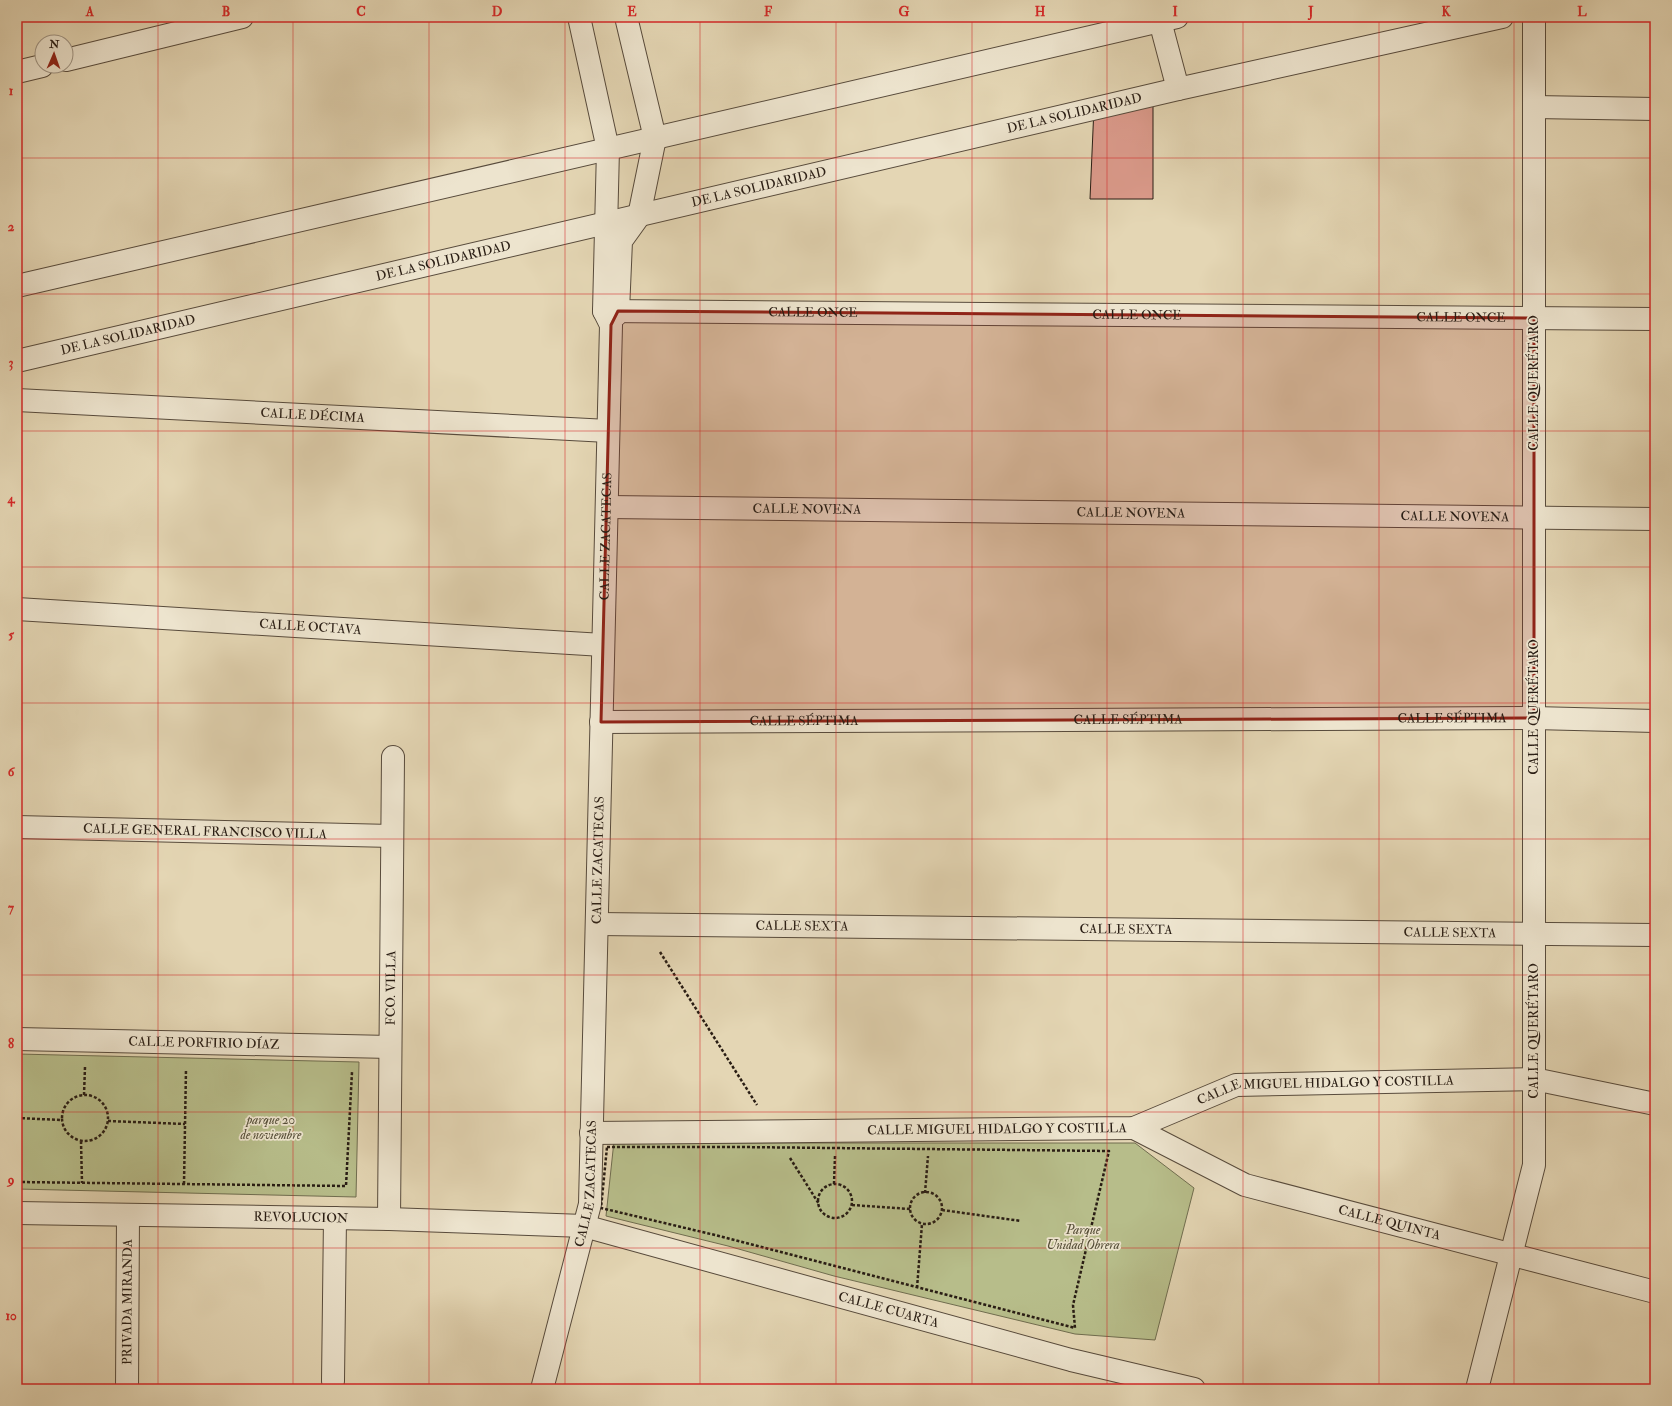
<svg xmlns="http://www.w3.org/2000/svg" width="1672" height="1406" font-family="'IM FELL Double Pica',serif">
<style>
.green{fill:#b7bd8a;stroke:#706d4f}
.building{fill:#db9a8b;stroke:#291d14}
.lines{fill:none;stroke-linecap:round;stroke-linejoin:round}
.minor-casing{stroke:#584b3c;stroke-width:24}
.path{stroke:#291d14;stroke-width:2.5;stroke-dasharray:3 2;stroke-linecap:butt}
.minor{stroke:#ede4ce;stroke-width:22}
.marked{fill:#8f2418;fill-opacity:0.2;stroke:#8f2418;stroke-width:3;stroke-linejoin:round}
.grid{fill:none;stroke:#d62828;stroke-width:1;stroke-opacity:0.55}
.labels{text-anchor:middle;dominant-baseline:central;stroke-width:3.5;stroke-linejoin:round;paint-order:stroke}
.street-label{font-size:13px;fill:#291d14;stroke:#ede4ce}
.park-label{font-size:13px;font-style:italic;fill:#544d37;stroke:#ede4ce}
.neatline{fill:none;stroke:#d62828;stroke-width:1.5}
.grid-label{font-size:13px;text-anchor:middle;font-weight:bold;fill:#d62828}
</style>
<rect width="100%" height="100%" fill="#e4d6b4"/>
<filter id="stains"><feTurbulence type="fractalNoise" baseFrequency=".005" numOctaves="4"/><feColorMatrix values="0 0 0 0 .2 0 0 0 0 .09 0 0 0 0 .02 0 0 0 .5 -.17"/></filter>
<radialGradient id="worn" r=".72"><stop offset=".6" stop-color="#630" stop-opacity="0"/><stop offset="1" stop-color="#630" stop-opacity=".3"/></radialGradient>
<path class="green" d="M17,1054L359,1062L356,1197L17,1189Z
M614,1141L631,1143H1135L1194,1188L1155,1340L1075,1334L834,1276L728,1246L606,1216Z"/>
<path class="building" d="M1153,102V199H1090L1094,107Z"/>
<g class="lines">
<defs>
<g id="minor">
<path d="M1160,21L1178,89"/>
<path d="M66,60L242,17"/>
<path d="M17,72L42,66"/>
<path d="M1534,107L1655,109"/>
<path d="M17,286L1177,17"/>
<path id="s1" d="M604,311L1655,319"/>
<path d="M616,315L618,311L621,241L639,216L655,138L626,17"/>
<path id="s2" d="M17,361L1178,89L1502,17"/>
<path id="s3" d="M17,400L608,431"/>
<path id="s4" d="M607,507L1655,519"/>
<path id="s5" d="M17,609L603,645"/>
<path id="s6" d="M601,722L1534,718L1655,721"/>
<path id="s7" d="M17,827L392,836"/>
<path id="s8" d="M597,924L1655,935"/>
<path id="s9" d="M17,1039L390,1047"/>
<path id="s10" d="M1134,1128L1245,1185L1655,1292"/>
<path id="s11" d="M591,1133L1134,1128L1236,1085L1534,1079L1655,1104"/>
<path id="s12" d="M17,1213L389,1219L584,1226L1071,1360L1194,1389"/>
<path id="s13" d="M389,1219L393,757"/>
<path d="M333,1381L335,1218"/>
<path id="s14" d="M127,1389L128,1215"/>
<path id="s15" d="M542,1389L590,1204L611,325L604,311L608,149L579,17"/>
<path d="M1477,1389L1534,1165V17"/>
</g>
</defs>
<use href="#minor" class="minor-casing"/>
<path class="path" d="M660,952L757,1105
M62 1118a23 23 0 1 1 46 0a23 23 0 1 1-46 0Z
M84,1095L85,1067
M17,1118L61,1120
M108,1121L185,1124
M81,1141L82,1183
M607,1147H740L1109,1151L1073,1305L1075,1328L715,1235L601,1208Z
M790,1158L819,1204
M17,1182L346,1186L352,1072
M184,1184L186,1069
M834,1184L835,1156
M818 1201a17 17 0 1 1 34 0a17 17 0 1 1-34 0Z
M910 1208a16 16 0 1 1 32 0a16 16 0 1 1-32 0Z
M925,1193L928,1156
M852,1205L910,1209
M942,1210L1021,1221
M917,1288L922,1224"/>
<use href="#minor" class="minor"/>
</g>
<path class="marked" d="M618,311L1534,318V718L601,722L611,325Z"/>
<path class="grid" d="M158,17V1389M293,17V1389M429,17V1389M565,17V1389M700,17V1389M836,17V1389M972,17V1389M1107,17V1389M1243,17V1389M1379,17V1389M1514,17V1389M17,158H1655M17,294H1655M17,431H1655M17,567H1655M17,703H1655M17,839H1655M17,975H1655M17,1112H1655M17,1248H1655"/>
<g class="labels">
<g class="street-label">
<text stroke="none"><textPath href="#s2" startOffset="1086">DE LA SOLIDARIDAD</textPath></text>
<text stroke="none"><textPath href="#s2" startOffset="762">DE LA SOLIDARIDAD</textPath></text>
<text stroke="none"><textPath href="#s2" startOffset="438">DE LA SOLIDARIDAD</textPath></text>
<text stroke="none"><textPath href="#s1" startOffset="209">CALLE ONCE</textPath></text>
<text stroke="none"><textPath href="#s1" startOffset="533">CALLE ONCE</textPath></text>
<text stroke="none"><textPath href="#s1" startOffset="857">CALLE ONCE</textPath></text>
<text stroke="none"><textPath href="#s2" startOffset="114">DE LA SOLIDARIDAD</textPath></text>
<text transform="translate(1534 383) rotate(-90)">CALLE QUERÉTARO</text>
<text stroke="none"><textPath href="#s3" startOffset="296">CALLE DÉCIMA</textPath></text>
<text stroke="none"><textPath href="#s4" startOffset="200">CALLE NOVENA</textPath></text>
<text stroke="none"><textPath href="#s4" startOffset="524">CALLE NOVENA</textPath></text>
<text stroke="none"><textPath href="#s4" startOffset="848">CALLE NOVENA</textPath></text>
<text stroke="none"><textPath href="#s15" startOffset="859">CALLE ZACATECAS</textPath></text>
<text stroke="none"><textPath href="#s5" startOffset="294">CALLE OCTAVA</textPath></text>
<text transform="translate(1534 707) rotate(-90)">CALLE QUERÉTARO</text>
<text stroke="none"><textPath href="#s6" startOffset="851">CALLE SÉPTIMA</textPath></text>
<text stroke="none"><textPath href="#s6" startOffset="527">CALLE SÉPTIMA</textPath></text>
<text stroke="none"><textPath href="#s6" startOffset="203">CALLE SÉPTIMA</textPath></text>
<text stroke="none"><textPath href="#s7" startOffset="188">CALLE GENERAL FRANCISCO VILLA</textPath></text>
<text stroke="none"><textPath href="#s15" startOffset="535">CALLE ZACATECAS</textPath></text>
<text stroke="none"><textPath href="#s8" startOffset="205">CALLE SEXTA</textPath></text>
<text stroke="none"><textPath href="#s8" startOffset="529">CALLE SEXTA</textPath></text>
<text stroke="none"><textPath href="#s8" startOffset="853">CALLE SEXTA</textPath></text>
<text stroke="none"><textPath href="#s13" startOffset="231">FCO. VILLA</textPath></text>
<text transform="translate(1534 1031) rotate(-90)">CALLE QUERÉTARO</text>
<text stroke="none"><textPath href="#s9" startOffset="187">CALLE PORFIRIO DÍAZ</textPath></text>
<text stroke="none"><textPath href="#s11" startOffset="742">CALLE MIGUEL HIDALGO Y COSTILLA</textPath></text>
<text stroke="none"><textPath href="#s11" startOffset="406">CALLE MIGUEL HIDALGO Y COSTILLA</textPath></text>
<text stroke="none"><textPath href="#s15" startOffset="211">CALLE ZACATECAS</textPath></text>
<text stroke="none"><textPath href="#s12" startOffset="284">REVOLUCION</textPath></text>
<text stroke="none"><textPath href="#s10" startOffset="274">CALLE QUINTA</textPath></text>
<text stroke="none"><textPath href="#s14" startOffset="87">PRIVADA MIRANDA</textPath></text>
<text stroke="none"><textPath href="#s12" startOffset="883">CALLE CUARTA</textPath></text>
</g>
<g class="park-label">
<text x="271" y="1120">parque 20<tspan x="271" dy="15">de noviembre</tspan></text>
<text x="1083" y="1230">Parque<tspan x="1083" dy="15">Unidad Obrera</tspan></text>
</g>
</g>
<rect width="1672" height="1406" fill="none" stroke="#e4d6b4" stroke-width="44"/>
<g transform="translate(54 54) rotate(2)"><circle r="19" fill="#ede4ce" stroke="#9f9484"/>
<path d="M0-3L7 15L0 10L-7 15Z" fill="#8f2418"/>
<text y="-6" font-size="11" font-weight="bold" text-anchor="middle" fill="#291d14">N</text>
</g>
<rect x="22" y="22" width="1628" height="1362" class="neatline"/>
<g class="grid-label">
<text x="90" y="16">A</text>
<text x="226" y="16">B</text>
<text x="361" y="16">C</text>
<text x="497" y="16">D</text>
<text x="632" y="16">E</text>
<text x="768" y="16">F</text>
<text x="904" y="16">G</text>
<text x="1040" y="16">H</text>
<text x="1175" y="16">I</text>
<text x="1311" y="16">J</text>
<text x="1446" y="16">K</text>
<text x="1582" y="16">L</text>
<text x="11" y="95">1</text>
<text x="11" y="231">2</text>
<text x="11" y="367">3</text>
<text x="11" y="503">4</text>
<text x="11" y="639">5</text>
<text x="11" y="776">6</text>
<text x="11" y="912">7</text>
<text x="11" y="1048">8</text>
<text x="11" y="1184">9</text>
<text x="11" y="1320">10</text>
</g>
<rect width="100%" height="100%" filter="url(#stains)"/>
<rect width="100%" height="100%" fill="url(#worn)"/>
</svg>
